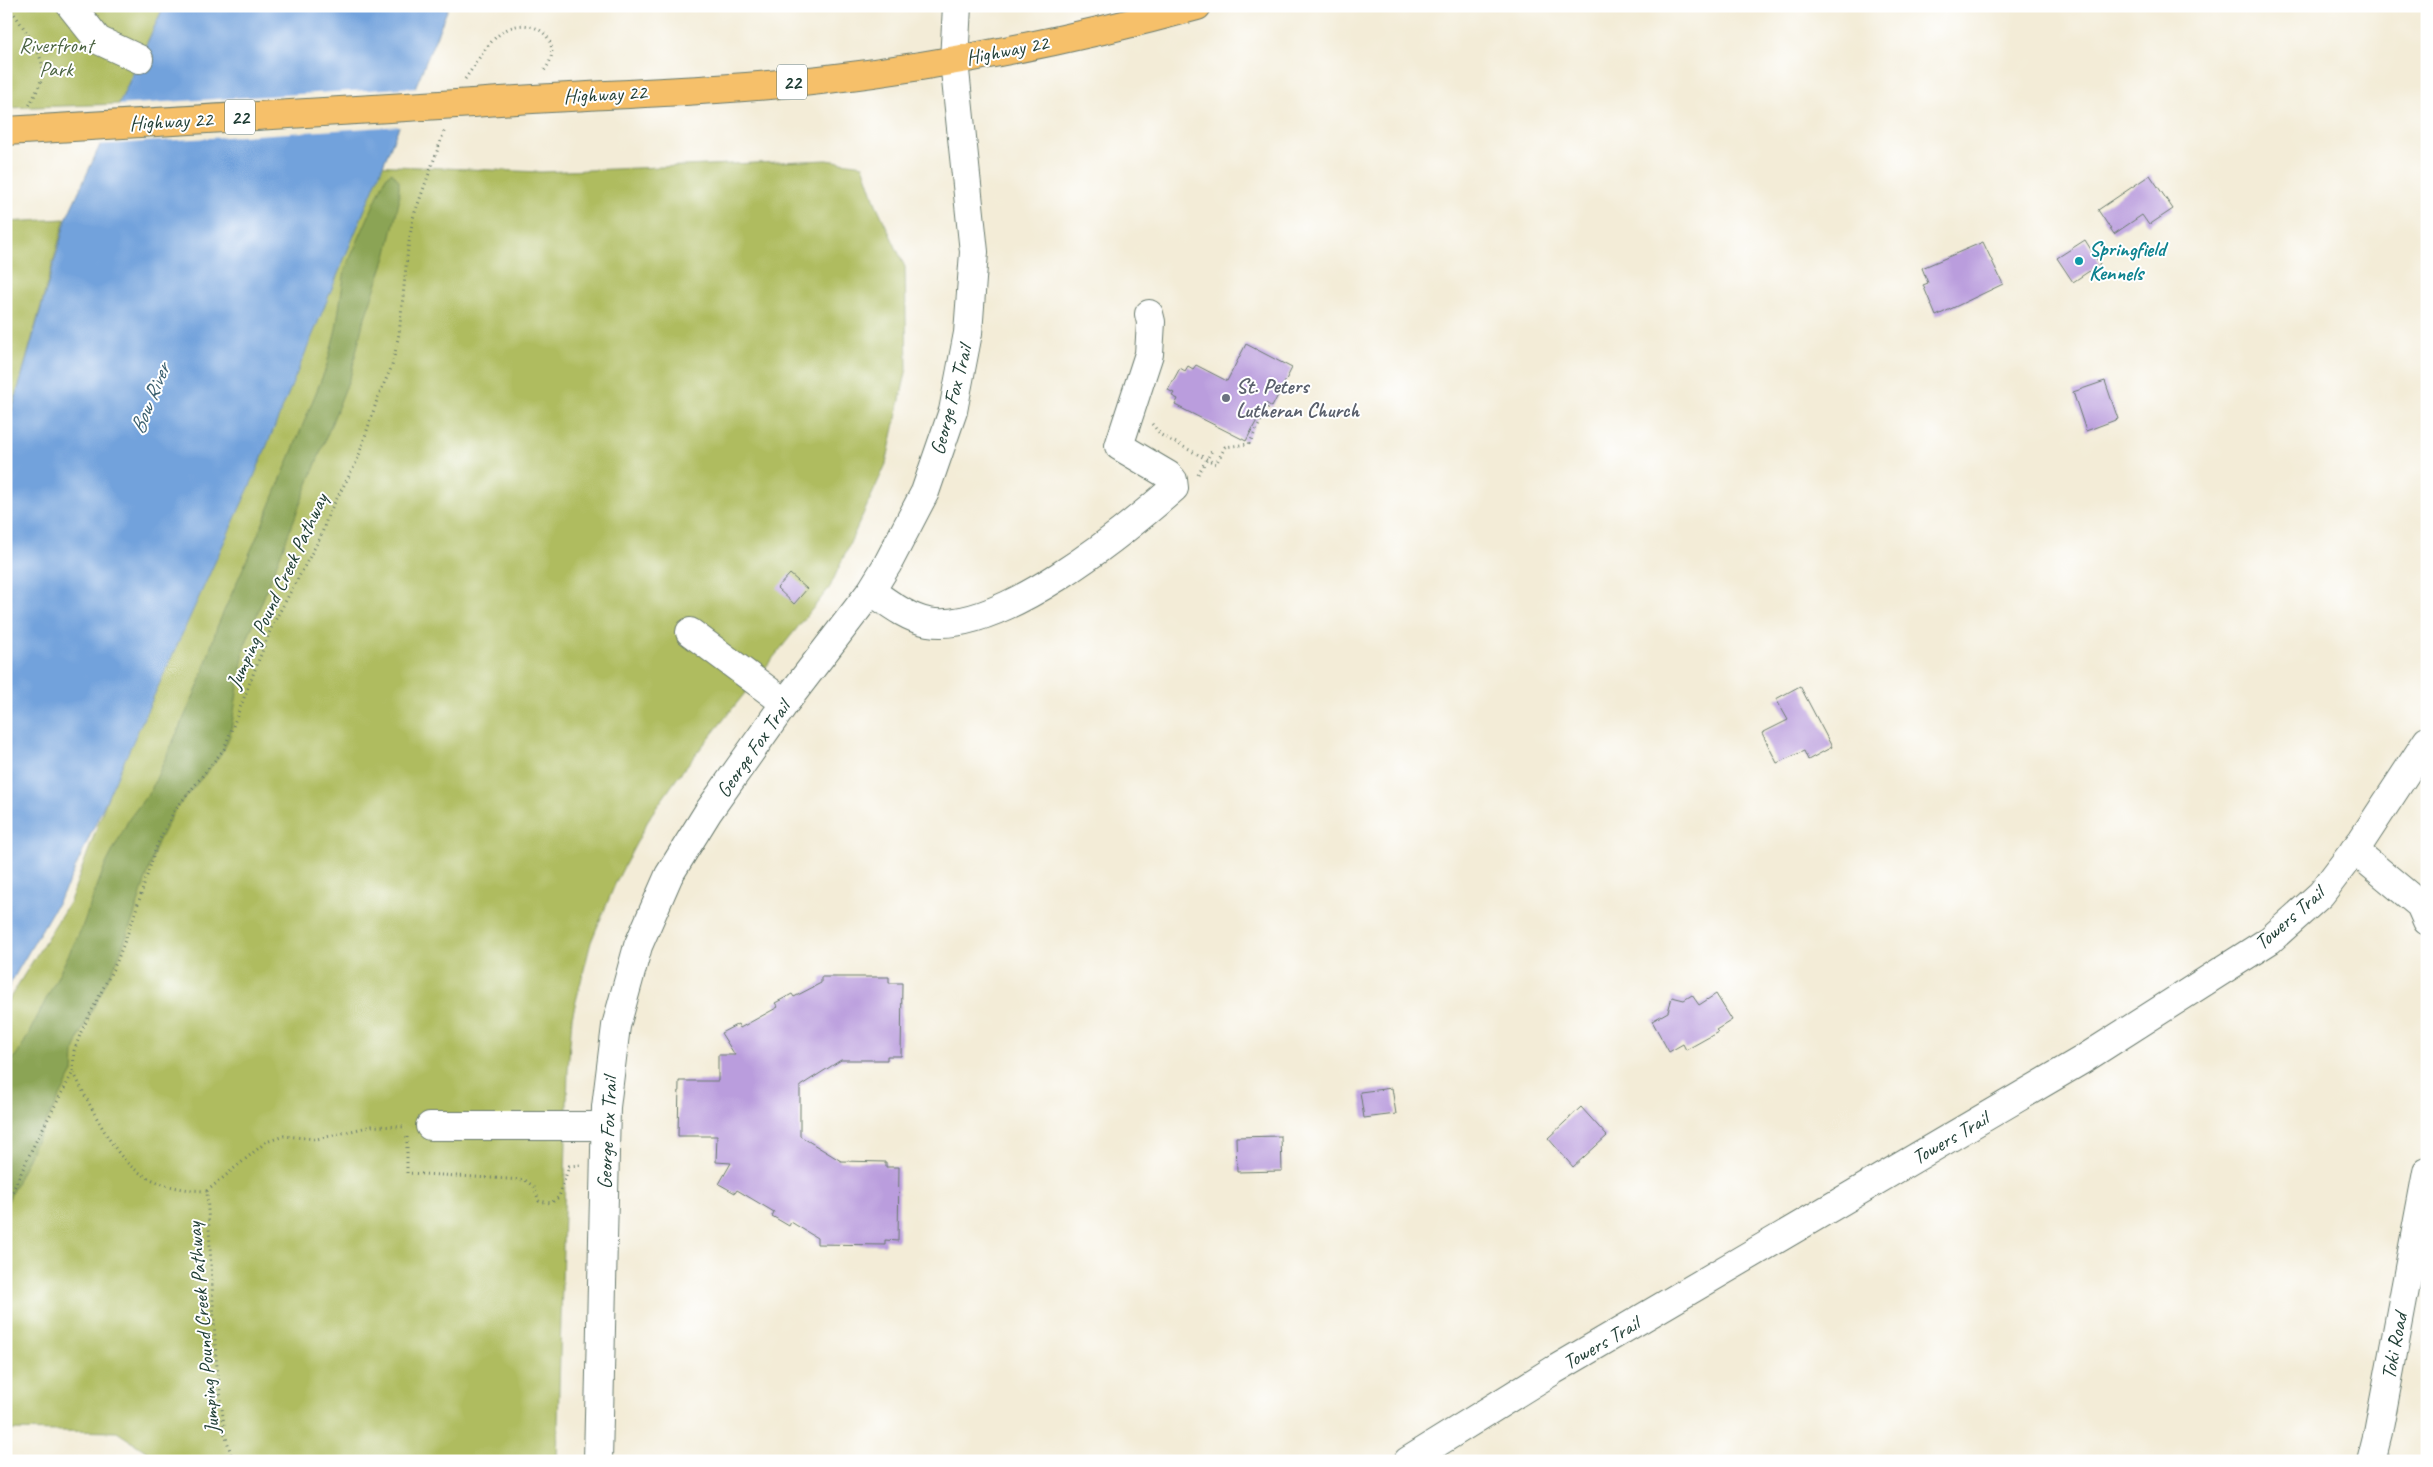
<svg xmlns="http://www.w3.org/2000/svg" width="2433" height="1467" font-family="Caveat,sans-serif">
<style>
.green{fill:#afbc5e;stroke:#677c49}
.forest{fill:#8ba455;stroke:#557044}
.water{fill:#72a2dc;stroke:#487088}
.pier{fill:#f3ecd7}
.building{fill:#ba9ddd}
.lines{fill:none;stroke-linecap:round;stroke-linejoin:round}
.minor-casing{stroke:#697a6d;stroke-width:30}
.major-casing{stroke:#697a6d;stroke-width:30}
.path{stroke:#697a6d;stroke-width:3;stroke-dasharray:1 4;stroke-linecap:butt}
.minor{stroke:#fff;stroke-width:28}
.major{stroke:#f6c06b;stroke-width:28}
.major-bridge-casing{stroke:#697a6d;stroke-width:30;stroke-linecap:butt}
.major-bridge{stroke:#f6c06b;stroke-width:28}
.culture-dot{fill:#0f9aa8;stroke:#fff;stroke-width:2}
.worship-dot{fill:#6b7280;stroke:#fff;stroke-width:2}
.labels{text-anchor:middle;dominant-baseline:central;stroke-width:4;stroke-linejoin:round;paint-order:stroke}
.shield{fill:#fff;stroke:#627771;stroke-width:1}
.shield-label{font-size:20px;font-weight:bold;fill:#1f3d34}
.park-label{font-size:21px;fill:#4a6341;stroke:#fff}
.street-label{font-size:21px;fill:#1f3d34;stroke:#fff}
.culture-label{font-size:21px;font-weight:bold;fill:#0d838f;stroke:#fff;text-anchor:start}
.worship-label{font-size:21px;font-weight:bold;fill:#5b616d;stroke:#fff;text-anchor:start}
.water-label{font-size:22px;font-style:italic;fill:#3c606f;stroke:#fff}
</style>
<rect width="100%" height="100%" fill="#fff"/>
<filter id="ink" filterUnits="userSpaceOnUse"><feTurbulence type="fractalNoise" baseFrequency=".02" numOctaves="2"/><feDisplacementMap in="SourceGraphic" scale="10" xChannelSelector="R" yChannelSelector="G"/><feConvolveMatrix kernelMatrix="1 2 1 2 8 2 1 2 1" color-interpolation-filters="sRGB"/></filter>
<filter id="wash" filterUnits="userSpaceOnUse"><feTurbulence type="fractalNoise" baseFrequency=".0096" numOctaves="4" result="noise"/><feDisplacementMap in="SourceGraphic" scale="20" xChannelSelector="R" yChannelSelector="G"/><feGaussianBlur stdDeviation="1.12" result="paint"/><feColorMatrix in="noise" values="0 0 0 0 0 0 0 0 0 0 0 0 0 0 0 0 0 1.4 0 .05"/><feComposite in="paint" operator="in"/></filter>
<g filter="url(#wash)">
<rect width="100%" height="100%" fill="#f3ecd7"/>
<path class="green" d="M6,6H164L119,104L6,108Z
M827,160L863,165L876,204L905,267L907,368L886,464L830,587L680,774L651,815L616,882L591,942L572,1017L568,1070L557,1461H161L117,1432L6,1430V1004L70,901L191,570L370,165L541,172Z
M65,219L11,414L6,423V222Z"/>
<path class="forest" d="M392,172L399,181V202L386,257L363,323L351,374L245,645L230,735L224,749L216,761L174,811L157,844L132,922L117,961L81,1032L74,1051L73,1072L34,1145L6,1205V1067L21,1049L81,930L104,868L129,819L151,790L200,682L217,627L263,523L326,368L336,329L345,270L386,177Z"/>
<path class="water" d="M164,6H449L253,479L67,886L6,991V423L11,414L67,217Z"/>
<path class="pier" d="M418,87L402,126L97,145L115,105Z"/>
<g id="blocks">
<path class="building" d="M2150,175L2173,209L2149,225L2142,215L2114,234L2098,210Z
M2085,240L2100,264L2073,282L2057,258Z
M1983,242L2003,284L1936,316L1923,285L1928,283L1922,268Z
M1246,344L1292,368L1272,407L1266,403L1246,441L1175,405L1178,399L1172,396L1174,393L1168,390L1180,368L1185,371L1188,366L1193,369L1196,365L1227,381Z
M2105,381L2118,419L2086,431L2073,392Z
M790,574L807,589L794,604L777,588Z
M1800,686L1832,747L1808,760L1804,751L1777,763L1762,733L1788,720L1776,699Z
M821,977H889V983H902L901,1056H887V1060H841L800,1086V1136L841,1161L886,1162V1167H899L898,1241L885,1240V1245L817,1244V1238L791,1222L789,1226L772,1216L774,1212L737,1190L735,1193L719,1184L731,1163L716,1162L717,1136H678L679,1081H718V1055H735L721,1033L738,1024L740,1028L778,1007L775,1003L792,994L794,997L821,983Z
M1716,994L1732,1020L1716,1030L1718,1032L1686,1050L1683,1044L1669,1052L1652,1021L1668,1012L1672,997L1684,1000L1692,995L1699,1005Z
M1392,1088L1396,1114L1364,1118L1360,1092Z
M1581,1107L1607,1136L1573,1167L1548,1138Z
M1281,1136L1282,1171L1237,1172L1236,1137Z"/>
</g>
</g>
<g filter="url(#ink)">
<use href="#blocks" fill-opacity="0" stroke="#697a6d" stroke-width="1"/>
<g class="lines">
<defs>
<path id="minor" d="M71,6L98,40L139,59
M871,591C887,602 907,618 928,622C998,635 1123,533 1174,488L1173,480L1168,475L1119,446L1149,354L1151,322L1149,314
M690,632L785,703
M2354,850L2420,905L2427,921
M430,1126H604
M598,1461L606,1107L616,1026L638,946L669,875L708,812L785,703L871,591L887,565L925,492L953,411L968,333L974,252L954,61L957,6
M1408,1461L1554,1370L2082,1060L2270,940L2321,894L2362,840L2427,741
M2371,1461L2378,1433L2427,1172"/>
<path id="major" d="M473,103C588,94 705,93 820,80C948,65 1073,40 1197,6"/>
</defs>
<use href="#minor" class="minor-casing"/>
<use href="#major" class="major-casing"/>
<path class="path" d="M9,6C19,22 45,55 43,73C41,85 34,96 29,106
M465,79C476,64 486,44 501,33C532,10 570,43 542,73
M1152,424L1161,435L1216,464L1225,447L1249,444L1269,405
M1198,474L1213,449
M74,1073C85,1096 112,1152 132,1167C154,1185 179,1190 207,1191L216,1358L225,1434L233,1461
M407,1137V1173L525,1180L534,1187L539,1201L551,1203L559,1197L569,1166L581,1165
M207,1191L266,1142L284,1136L317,1139L372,1126L406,1127
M6,1205L34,1145L73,1072L74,1051L81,1032L117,961L132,922L157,845L174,811L224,749L272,626L321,536L328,515L357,461L378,397L392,366L399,334L408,248L413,218L445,129"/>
<use href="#minor" class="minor"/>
<use href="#major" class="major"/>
<defs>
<path id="major-bridge" d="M6,131L473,103"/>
</defs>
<use href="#major-bridge" class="major-bridge-casing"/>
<use href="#major-bridge" class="major-bridge"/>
</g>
</g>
<circle class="culture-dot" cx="2079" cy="261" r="5"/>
<circle class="worship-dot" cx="1226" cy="398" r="5"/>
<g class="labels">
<g class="shield">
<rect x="777" y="64.5" width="30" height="35" rx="4"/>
<rect x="225" y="99.5" width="30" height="35" rx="4"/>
</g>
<g class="shield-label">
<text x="792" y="82">22</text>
<text x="240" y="117">22</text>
</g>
<g class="park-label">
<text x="56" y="45">Riverfront<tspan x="56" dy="24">Park</tspan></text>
</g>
<g class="street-label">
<text transform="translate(1007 50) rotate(-11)">Highway 22</text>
<text transform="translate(605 94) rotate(-3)">Highway 22</text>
<text transform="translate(171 121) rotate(-3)">Highway 22</text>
<text transform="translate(951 400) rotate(-75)">George Fox Trail</text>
<text transform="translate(277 591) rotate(-65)">Jumping Pound Creek Pathway</text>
<text transform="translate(753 749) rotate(-55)">George Fox Trail</text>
<text transform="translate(2289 918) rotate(-41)">Towers Trail</text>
<text transform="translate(607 1133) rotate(-87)">George Fox Trail</text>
<text transform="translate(1950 1138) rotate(-30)">Towers Trail</text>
<text transform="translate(203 1328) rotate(-95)">Jumping Pound Creek Pathway</text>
<text transform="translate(1601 1343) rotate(-30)">Towers Trail</text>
<text transform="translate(2394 1346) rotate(-79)">Toki Road</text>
</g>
<g class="culture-label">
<text x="2089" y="249">Springfield<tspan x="2089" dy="24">Kennels</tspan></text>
</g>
<g class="worship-label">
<text x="1236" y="386">St. Peters<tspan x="1236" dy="24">Lutheran Church</tspan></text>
</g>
<g class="water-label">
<text transform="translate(150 399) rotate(-68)">Bow River</text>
</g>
</g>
<rect width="2433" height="1467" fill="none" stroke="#fff" stroke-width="25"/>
</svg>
